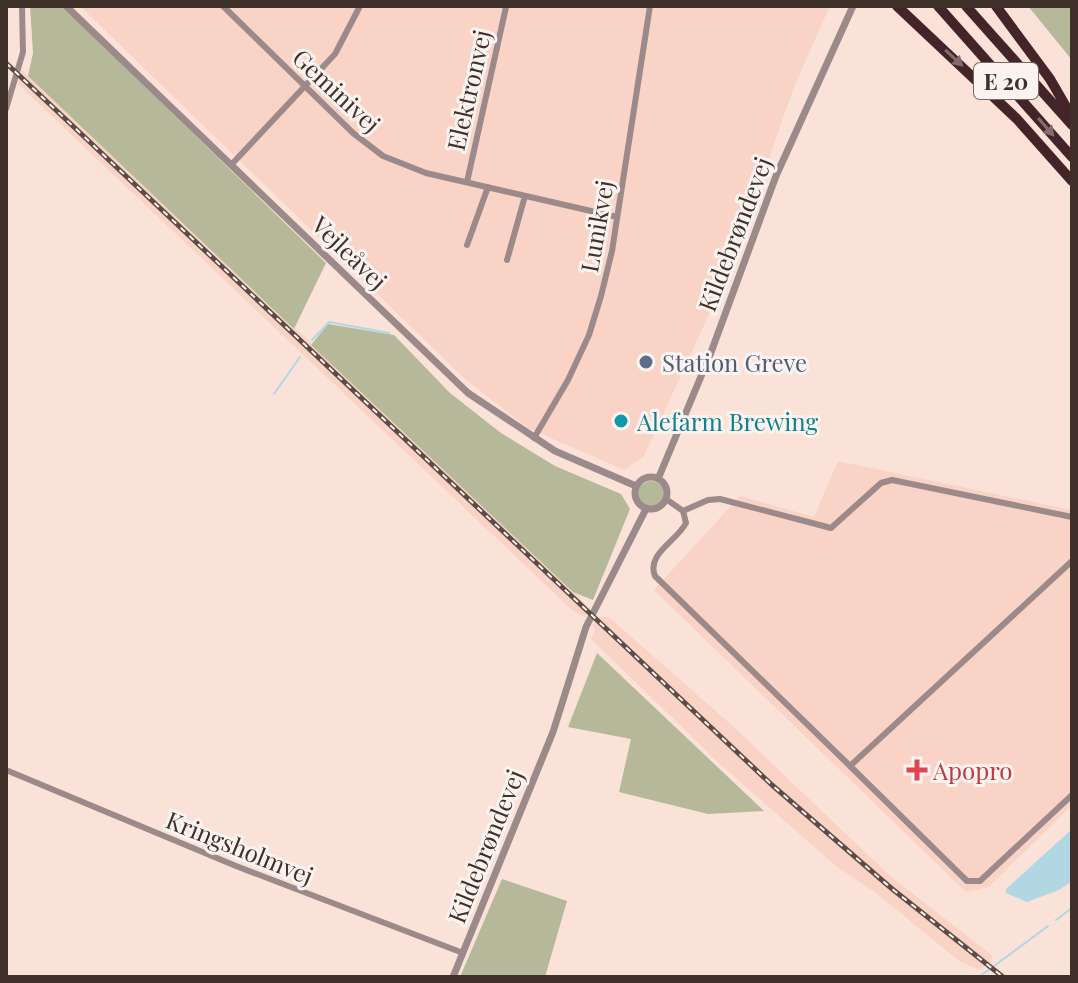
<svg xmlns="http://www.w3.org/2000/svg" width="1078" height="983" font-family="'Playfair Display',serif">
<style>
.built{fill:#f9d3c5}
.green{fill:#b6b89a}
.water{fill:#b1d7e2}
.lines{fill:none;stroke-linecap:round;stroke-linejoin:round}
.stream{stroke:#b1d7e2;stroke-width:2}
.minor{stroke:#9c8a8b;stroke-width:6}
.tertiary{stroke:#9c8a8b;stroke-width:7}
.motorway{stroke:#442428;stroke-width:10}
.rail-casing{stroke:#5d4c46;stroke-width:5}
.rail{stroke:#fbf3f0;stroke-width:2;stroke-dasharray:6;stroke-linecap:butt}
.oneway{fill:#846c6e}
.service-dot{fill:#5c6f8a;stroke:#fbf3f0;stroke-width:3}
.culture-dot{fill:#0f9aa8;stroke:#fbf3f0;stroke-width:3}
.health-dot{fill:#e0444e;stroke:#fbf3f0;stroke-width:3}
.labels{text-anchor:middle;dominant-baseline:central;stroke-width:6;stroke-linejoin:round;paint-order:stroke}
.shield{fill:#fbf3f0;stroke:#776a65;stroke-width:2}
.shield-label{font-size:22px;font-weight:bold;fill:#3f302a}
.street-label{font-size:24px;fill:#3f302a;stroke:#fbf3f0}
.service-label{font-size:24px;fill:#4e5e75;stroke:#fbf3f0;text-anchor:start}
.culture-label{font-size:24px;fill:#0d838f;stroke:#fbf3f0;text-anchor:start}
.health-label{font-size:24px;fill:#be3a42;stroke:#fbf3f0;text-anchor:start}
</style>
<rect width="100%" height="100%" fill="#fae2d9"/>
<path class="built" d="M80,6H823L829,8L794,87L731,266L644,456L624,470L528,428L465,379Z
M22,70L578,595L588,609L585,617L573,611L18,84Z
M838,461L1072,510V805L989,887L966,892L654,590L740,496L814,517Z
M597,617H609L737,730L890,876L993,956L989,963L980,970L959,961L876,893L836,866L720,764L591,639L595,631L593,625Z"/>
<path class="green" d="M30,6H62L326,263L294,329L28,76L33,53Z
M1028,6H1072V60Z
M328,324L394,335L450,393L501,433L555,466L621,494L630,509L593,600L573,592L311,345Z
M638 494a13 13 0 1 1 26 0a13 13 0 1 1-26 0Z
M597,653L764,811L708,814L619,792L631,739L568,727Z
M502,879L567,901L545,977H460Z"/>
<path class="water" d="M1072,829V881L1059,890L1027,902L1006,893V889Z"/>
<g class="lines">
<path class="stream" d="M312,340L329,322L389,333
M274,394L300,357
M1056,920L1072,908
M979,977L1048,926"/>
<path class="minor" d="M223,6L353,133L383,156L426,173L617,217
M6,109L23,52L22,6
M231,165L335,54L360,6
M467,182L506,7
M467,245L488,187
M507,260L525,196
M534,438L568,380L589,335L601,296L612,251L650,6
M666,499L683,511L686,523C677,541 646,554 655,576L850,766L1072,561
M683,511L708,500L720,499L831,528L881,483L892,480L1072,517
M850,766L967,881H980L1072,795
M6,770L236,866L463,953"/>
<path class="tertiary" d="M66,6L468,393L555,451L636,486
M635 493a16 16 0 1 1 32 0a16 16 0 1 1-32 0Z
M658,479L710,355L776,176L853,6
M453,977L553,732L586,627L646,509"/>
<path class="motorway" d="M897,6L1017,119L1072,181
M938,6L1072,157
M966,6L1072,125
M996,6L1050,79L1072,117"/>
<defs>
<path id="rail" d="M6,63L772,785L891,888L1003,977"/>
</defs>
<use href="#rail" class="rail-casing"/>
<use href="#rail" class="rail"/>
</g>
<defs><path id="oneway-solid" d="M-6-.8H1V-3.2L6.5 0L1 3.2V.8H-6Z" transform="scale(2)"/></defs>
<g class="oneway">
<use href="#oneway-solid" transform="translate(954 58) rotate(43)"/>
<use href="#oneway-solid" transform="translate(1046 127) rotate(49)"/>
</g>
<circle class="service-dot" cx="646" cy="362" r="8"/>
<circle class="culture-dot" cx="621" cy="421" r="8"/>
<path class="health-dot" d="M913 758h8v8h8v8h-8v8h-8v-8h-8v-8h8z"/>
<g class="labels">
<rect class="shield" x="974" y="63" width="64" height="36" rx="6"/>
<g class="shield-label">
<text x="1006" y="81">E 20</text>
</g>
<g class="street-label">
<text transform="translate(337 90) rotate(43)">Geminivej</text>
<text transform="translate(468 90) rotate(-77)">Elektronvej</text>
<text transform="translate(596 226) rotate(-80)">Lunikvej</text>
<text transform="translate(734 234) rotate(-69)">Kildebrøndevej</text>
<text transform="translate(350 252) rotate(44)">Vejleåvej</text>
<text transform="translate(485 846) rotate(-68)">Kildebrøndevej</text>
<text transform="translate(240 847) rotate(22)">Kringsholmvej</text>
</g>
<g class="service-label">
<text x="662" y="362">Station Greve</text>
</g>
<g class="culture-label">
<text x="637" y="421">Alefarm Brewing</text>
</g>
<g class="health-label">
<text x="933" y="770">Apopro</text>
</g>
</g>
<rect width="1078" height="983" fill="none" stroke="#3f302a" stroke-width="16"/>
</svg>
